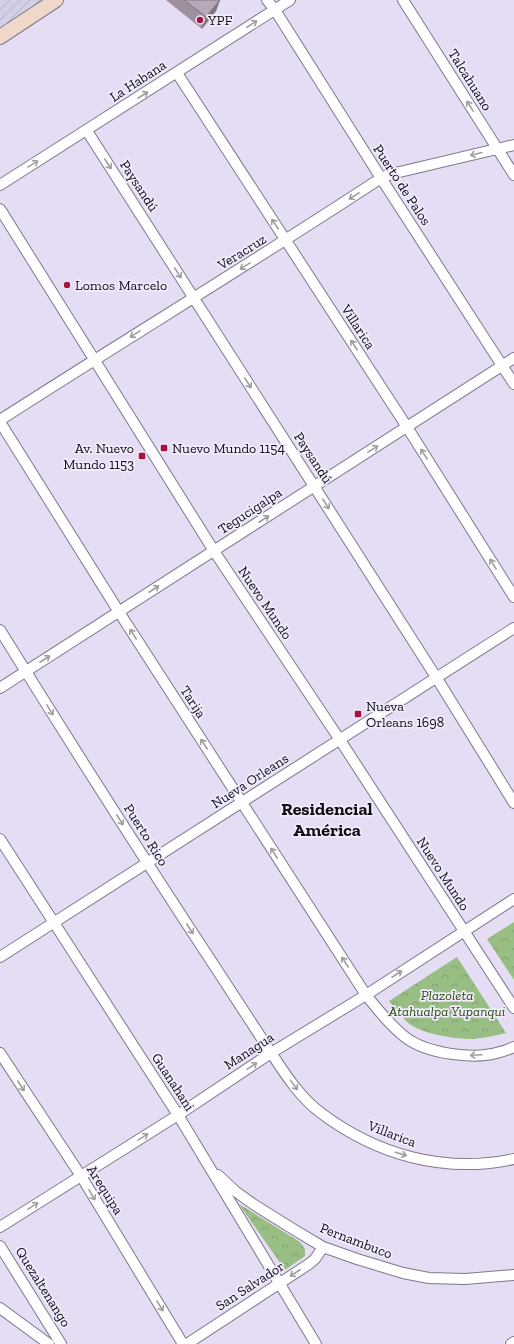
<svg xmlns="http://www.w3.org/2000/svg" width="514" height="1344" font-family="'Zilla Slab',serif">
<style>
.industrial{fill:url(#industrial-furrows)}
.park{fill:url(#park-crowns)}
.lines{fill:none;stroke-linecap:round;stroke-linejoin:round}
.street-casing{stroke:#7f788c;stroke-width:12}
.secondary-casing{stroke:#7f788c;stroke-width:16}
.street{stroke:#fff;stroke-width:10}
.secondary{stroke:#efd8ca;stroke-width:14}
.wall{fill:#9e909e}
.shaded-wall{fill:#817581}
.building{fill:#b8a7b8;stroke:#817581}
.oneway{stroke:#9f9ea1}
.poi-dot{fill:#a9123c;stroke:#f1ebfd;stroke-width:1.5}
.labels{text-anchor:middle;dominant-baseline:central;stroke-width:3.5;stroke-linejoin:round;paint-order:stroke}
.poi-label{font-size:14px;fill:#0f0c13;stroke:#f1ebfd;text-anchor:start}
.street-label{font-size:14px;fill:#0f0c13;stroke:#f1ebfd}
.park-label{font-size:14px;font-style:italic;fill:#284e0b;stroke:#f1ebfd}
.district-label{font-size:18px;font-weight:bold;fill:#0f0c13;stroke:#f1ebfd}
</style>
<defs>
<pattern id="industrial-furrows" width="10" height="10" patternUnits="userSpaceOnUse"><rect width="10" height="10" fill="#d3d0e6"/><path d="M-1 1l2-2M0 10L10 0M9 11l2-2" fill="none" stroke="#b4b1c4"/></pattern>
<pattern id="park-crowns" width="20" height="18" patternUnits="userSpaceOnUse"><rect width="20" height="18" fill="#98be84"/><path d="M2 6a3 3 0 1 1 6 0M12 15a3 3 0 1 1 6 0" fill="none" stroke="#82a271"/></pattern>
</defs>
<rect width="100%" height="100%" fill="#e4ddf3"/>
<path class="industrial" d="M0,0H46L0,28Z"/>
<path class="park" d="M514,922V980L487,939Z
M457,957L506,1033C495,1036 484,1038 472,1039C454,1039 421,1034 407,1022C401,1016 395,1008 389,1001Z
M239,1204L300,1242L305,1249V1256L285,1270Z"/>
<g class="lines">
<defs>
<path id="street" d="M267,0L275,10L381,178L514,384
M403,0L514,175
M177,73L407,427L514,597
M87,131L436,677L514,803
M0,185L290,0
M0,209L214,551L340,740L514,1008
M0,420C126,339 255,261 381,178L391,174L514,145
M0,422L119,612L366,995C378,1010 390,1025 405,1037C427,1054 474,1060 500,1052C505,1051 509,1049 514,1047
M0,630C72,746 146,862 221,976C236,999 251,1022 266,1045C282,1069 297,1095 321,1113C377,1155 444,1174 514,1159
M0,688L514,358
M0,839L178,1115L316,1344
M0,957L514,628
M0,1053L81,1176L183,1344
M218,1175L235,1191L253,1204L293,1229L323,1247L357,1259L403,1273L429,1278L465,1279L514,1275
M0,1227L178,1115L271,1053L366,995L514,899
M0,1246L61,1344
M0,1308L49,1344
M187,1344L309,1264L315,1259L323,1247
M511,1344L514,1342"/>
<path id="secondary" d="M0,37L56,0"/>
</defs>
<use href="#street" class="street-casing"/>
<use href="#secondary" class="secondary-casing"/>
<use href="#street" class="street"/>
<use href="#secondary" class="secondary"/>
</g>
<path class="wall" d="M166,0H220L216,11L202,29Z"/>
<path class="shaded-wall" d="M220,0L216,11L202,29L206,17Z"/>
<path class="building" d="M184,0H220L206,17Z"/>
<defs><path id="oneway-shaft" d="M-6 0H5M1.5-3L5.5 0L1.5 3" fill="none" stroke-width="1.6" stroke-linecap="round" stroke-linejoin="round"/></defs>
<g class="oneway">
<use href="#oneway-shaft" transform="translate(252 24) rotate(-33)"/>
<use href="#oneway-shaft" transform="translate(143 95) rotate(-33)"/>
<use href="#oneway-shaft" transform="translate(470 106) rotate(-122)"/>
<use href="#oneway-shaft" transform="translate(476 154) rotate(166)"/>
<use href="#oneway-shaft" transform="translate(33 164) rotate(-32)"/>
<use href="#oneway-shaft" transform="translate(108 164) rotate(57)"/>
<use href="#oneway-shaft" transform="translate(354 196) rotate(147)"/>
<use href="#oneway-shaft" transform="translate(275 224) rotate(-123)"/>
<use href="#oneway-shaft" transform="translate(245 266) rotate(148)"/>
<use href="#oneway-shaft" transform="translate(178 273) rotate(57)"/>
<use href="#oneway-shaft" transform="translate(135 334) rotate(148)"/>
<use href="#oneway-shaft" transform="translate(354 345) rotate(-123)"/>
<use href="#oneway-shaft" transform="translate(248 383) rotate(57)"/>
<use href="#oneway-shaft" transform="translate(373 449) rotate(-32)"/>
<use href="#oneway-shaft" transform="translate(424 454) rotate(-122)"/>
<use href="#oneway-shaft" transform="translate(326 504) rotate(57)"/>
<use href="#oneway-shaft" transform="translate(264 519) rotate(-33)"/>
<use href="#oneway-shaft" transform="translate(493 564) rotate(-122)"/>
<use href="#oneway-shaft" transform="translate(154 589) rotate(-33)"/>
<use href="#oneway-shaft" transform="translate(133 634) rotate(-123)"/>
<use href="#oneway-shaft" transform="translate(45 659) rotate(-33)"/>
<use href="#oneway-shaft" transform="translate(50 710) rotate(58)"/>
<use href="#oneway-shaft" transform="translate(204 744) rotate(-123)"/>
<use href="#oneway-shaft" transform="translate(120 820) rotate(58)"/>
<use href="#oneway-shaft" transform="translate(274 853) rotate(-123)"/>
<use href="#oneway-shaft" transform="translate(190 929) rotate(57)"/>
<use href="#oneway-shaft" transform="translate(345 962) rotate(-123)"/>
<use href="#oneway-shaft" transform="translate(397 974) rotate(-33)"/>
<use href="#oneway-shaft" transform="translate(476 1055) rotate(177)"/>
<use href="#oneway-shaft" transform="translate(252 1066) rotate(-34)"/>
<use href="#oneway-shaft" transform="translate(294 1085) rotate(54)"/>
<use href="#oneway-shaft" transform="translate(21 1086) rotate(57)"/>
<use href="#oneway-shaft" transform="translate(143 1137) rotate(-32)"/>
<use href="#oneway-shaft" transform="translate(401 1154) rotate(16)"/>
<use href="#oneway-shaft" transform="translate(92 1195) rotate(59)"/>
<use href="#oneway-shaft" transform="translate(33 1206) rotate(-32)"/>
<use href="#oneway-shaft" transform="translate(295 1273) rotate(147)"/>
<use href="#oneway-shaft" transform="translate(160 1306) rotate(59)"/>
</g>
<g class="poi-dot">
<circle cx="200" cy="20" r="4"/>
<circle cx="67" cy="285" r="4"/>
<rect x="160" y="444" width="8" height="8" rx="2"/>
<rect x="138" y="452" width="8" height="8" rx="2"/>
<rect x="354" y="710" width="8" height="8" rx="2"/>
</g>
<g class="labels">
<g class="poi-label">
<text x="208" y="20">YPF</text>
<text x="75" y="285">Lomos Marcelo</text>
<text x="134" y="448" text-anchor="end">Av. Nuevo<tspan x="134" dy="16">Mundo 1153</tspan></text>
<text x="172" y="448">Nuevo Mundo 1154</text>
<text x="366" y="706">Nueva<tspan x="366" dy="16">Orleans 1698</tspan></text>
</g>
<g class="street-label">
<text transform="translate(470 80) rotate(58)">Talcahuano</text>
<text transform="translate(138 81) rotate(-33)">La Habana</text>
<text transform="translate(402 185) rotate(57)">Puerto de Palos</text>
<text transform="translate(139 186) rotate(57)">Paysandú</text>
<text transform="translate(242 252) rotate(-32)">Veracruz</text>
<text transform="translate(358 327) rotate(57)">Villarica</text>
<text transform="translate(313 458) rotate(57)">Paysandú</text>
<text transform="translate(250 511) rotate(-33)">Tegucigalpa</text>
<text transform="translate(265 603) rotate(56)">Nuevo Mundo</text>
<text transform="translate(193 702) rotate(57)">Tarija</text>
<text transform="translate(250 781) rotate(-33)">Nueva Orleans</text>
<text transform="translate(146 835) rotate(58)">Puerto Rico</text>
<text transform="translate(443 874) rotate(57)">Nuevo Mundo</text>
<text transform="translate(249 1051) rotate(-33)">Managua</text>
<text transform="translate(173 1082) rotate(57)">Guanahani</text>
<text transform="translate(392 1134) rotate(21)">Villarica</text>
<text transform="translate(105 1190) rotate(58)">Arequipa</text>
<text transform="translate(356 1241) rotate(21)">Pernambuco</text>
<text transform="translate(250 1286) rotate(-33)">San Salvador</text>
<text transform="translate(43 1287) rotate(58)">Quezaltenango</text>
</g>
<g class="park-label">
<text x="447" y="995">Plazoleta<tspan x="447" dy="16">Atahualpa Yupanqui</tspan></text>
</g>
<g class="district-label">
<text x="327" y="809">Residencial<tspan x="327" dy="21">América</tspan></text>
</g>
</g>
</svg>
